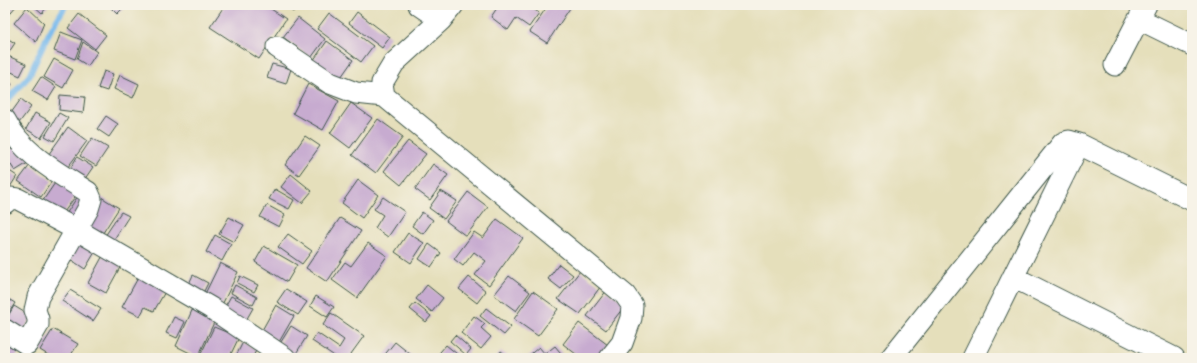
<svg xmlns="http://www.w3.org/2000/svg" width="1197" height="363" font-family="'Old Standard TT',serif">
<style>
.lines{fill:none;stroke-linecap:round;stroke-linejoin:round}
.stream{stroke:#78baed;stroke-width:6}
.building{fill:#c7abd0}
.minor-casing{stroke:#3d5548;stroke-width:23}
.minor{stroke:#fff;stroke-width:21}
</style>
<rect width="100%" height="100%" fill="#f7f3e8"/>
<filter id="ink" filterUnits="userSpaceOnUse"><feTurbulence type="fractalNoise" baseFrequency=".025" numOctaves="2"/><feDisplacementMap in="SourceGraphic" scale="8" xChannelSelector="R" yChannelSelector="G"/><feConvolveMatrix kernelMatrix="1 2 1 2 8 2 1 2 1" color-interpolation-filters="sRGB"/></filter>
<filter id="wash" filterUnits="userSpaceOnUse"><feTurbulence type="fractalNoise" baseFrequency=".012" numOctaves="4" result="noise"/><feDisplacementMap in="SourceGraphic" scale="16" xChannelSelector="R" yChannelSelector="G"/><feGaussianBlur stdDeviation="0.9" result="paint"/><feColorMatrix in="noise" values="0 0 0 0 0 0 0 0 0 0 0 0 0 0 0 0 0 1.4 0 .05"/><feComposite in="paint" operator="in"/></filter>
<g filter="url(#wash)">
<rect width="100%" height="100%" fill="#e5dfbb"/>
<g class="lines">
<path class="stream" d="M5,103L29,76L50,31L66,5"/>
</g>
<g id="blocks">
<path class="building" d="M5,5H17L5,19Z
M33,5H47L48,6L42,13Z
M108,5H126L117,14Z
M225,5H265L286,19L259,59L210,27Z
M284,5H299L293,12Z
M499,5H528L539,13L529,27L516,18L508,30L491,17Z
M548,5H566L570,8L547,43L530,32Z
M27,7L44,23L36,42L14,23Z
M357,12L390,37L382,48L349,23Z
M329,13L373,46L361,62L317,29Z
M79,14L106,35L95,49L68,28Z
M298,18L325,39L311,58L283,37Z
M61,32L82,40L75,59L54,51Z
M5,37L15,43L5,58Z
M327,41L353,60L339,80L313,61Z
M83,42L97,52L88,66L77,59Z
M8,56L26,64L20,76L5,69V64Z
M54,59L73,70L63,88L44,77Z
M272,64L291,69L286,84L267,78Z
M104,71L113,74L107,91L98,88Z
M120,75L139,84L133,98L114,89Z
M41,77L56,87L48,100L32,91Z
M5,79L12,84L5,94Z
M308,84L339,101L323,130L293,113Z
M60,95L85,97L83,113L59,110Z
M21,99L31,107L16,127L6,120Z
M351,103L372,118L350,148L330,133Z
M35,113L51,122L41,138L26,129Z
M59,113L68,118L54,141L45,136Z
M106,116L118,124L109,137L97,129Z
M378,119L403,137L376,173L352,155Z
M68,127L87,141L65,171L46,158Z
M305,136L320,146L299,175L285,165Z
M92,138L108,148L96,166L80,156Z
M408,141L426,154L401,185L384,171Z
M19,144L31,161L15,171L5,156V153Z
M77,157L93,167L82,183L67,174Z
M433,164L448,175L430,200L415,189Z
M30,165L52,181L41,197L18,181Z
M5,168L17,176L10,187L5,184Z
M291,174L312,191L302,203L281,187Z
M57,180L77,194L62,215L42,202Z
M358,180L378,195L362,218L342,203Z
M275,189L294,200L289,209L269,199Z
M441,191L457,201L444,219L429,208Z
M468,192L488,207L466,236L446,221Z
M80,193L88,199L73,222L64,217Z
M101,197L119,208L99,239L81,228Z
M383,197L405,212L388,237L375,228L383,215L374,209Z
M267,205L285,215L279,227L260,217Z
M121,212L129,216L111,244L103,239Z
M422,212L433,220L423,234L412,226Z
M229,217L244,225L234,242L219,234Z
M340,218L361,231L327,282L306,268Z
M497,219L523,238L489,285L475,275L486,261L474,252L463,266L454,259L474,232L483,238Z
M408,233L424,243L411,263L395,252Z
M288,234L312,251L302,264L278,247Z
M215,235L231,244L222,261L206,252Z
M74,240L95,252L85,269L64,255Z
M368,243L387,256L357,298L332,280L345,262L351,266Z
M429,244L441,253L431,267L419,259Z
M264,246L297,265L287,282L255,262Z
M106,250L124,260L106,293L88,283Z
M220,263L238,272L220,309L202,300Z
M559,264L573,275L561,289L548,279Z
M580,271L601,286L580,314L558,299Z
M193,275L208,283L201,297L186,290Z
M139,276L166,290L154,311L145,307L140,316L122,307Z
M240,276L258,285L254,292L237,283Z
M509,276L530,292L516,311L494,295Z
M469,277L486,291L477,303L459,289Z
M235,285L257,297L253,305L231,293Z
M427,285L443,298L432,312L416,299Z
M286,289L307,302L298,315L277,302Z
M70,290L101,309L93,321L62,301Z
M607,290L626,304L606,330L587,316Z
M533,291L558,309L538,336L514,319Z
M231,296L253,308L245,322L223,310Z
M316,296L334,307L327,317L310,306Z
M5,297L15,303L5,319Z
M415,303L431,316L426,322L410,309Z
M276,305L294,316L279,342L261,332Z
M14,306L32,317L19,337L5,321Z
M194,306L217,316L198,357L176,346Z
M486,308L511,327L504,335L480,316Z
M331,313L364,336L348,358H335L336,357L312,341L317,333L339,348L344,340L323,325Z
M474,316L485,324L481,328L491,337L481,349L461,333Z
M174,317L185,322L177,338L166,333Z
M579,323L608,345L599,358H581L563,344Z
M228,326L241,333L229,358H199L214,327L226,332Z
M291,326L307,336L295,355L279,345Z
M53,329L78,344L69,358H53L40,350Z
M5,332L24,344L15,358H11L5,354Z
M455,335L471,349L466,355L450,341Z
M243,342L257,349L252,358H235Z
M395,342L415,358H382Z
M446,345L462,358H435Z
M555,346L565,358H526L539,347L545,354Z
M501,351L510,358H496Z"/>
</g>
</g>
<g filter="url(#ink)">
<use href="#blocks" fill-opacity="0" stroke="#3d5548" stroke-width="1"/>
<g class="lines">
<defs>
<path id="minor" d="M419,5L441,20
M453,5L441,20L394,63L382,83L384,96L625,295L632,305L631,318L622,343L610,358
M1139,19L1192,45
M277,47L330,83L356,93L384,96
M1115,65L1146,5
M5,120C22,154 57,172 88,192L91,199L88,209L38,297L35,310L38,319V325L27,344L5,330
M1079,144L1192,200
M5,203L10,198L18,199L77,230L211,308L285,358
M1013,277L1174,358
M891,358L1063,143L1069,141L1079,144L973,358"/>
</defs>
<use href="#minor" class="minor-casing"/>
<use href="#minor" class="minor"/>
</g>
</g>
<rect width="1197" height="363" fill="none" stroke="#f7f3e8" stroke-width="20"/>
</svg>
